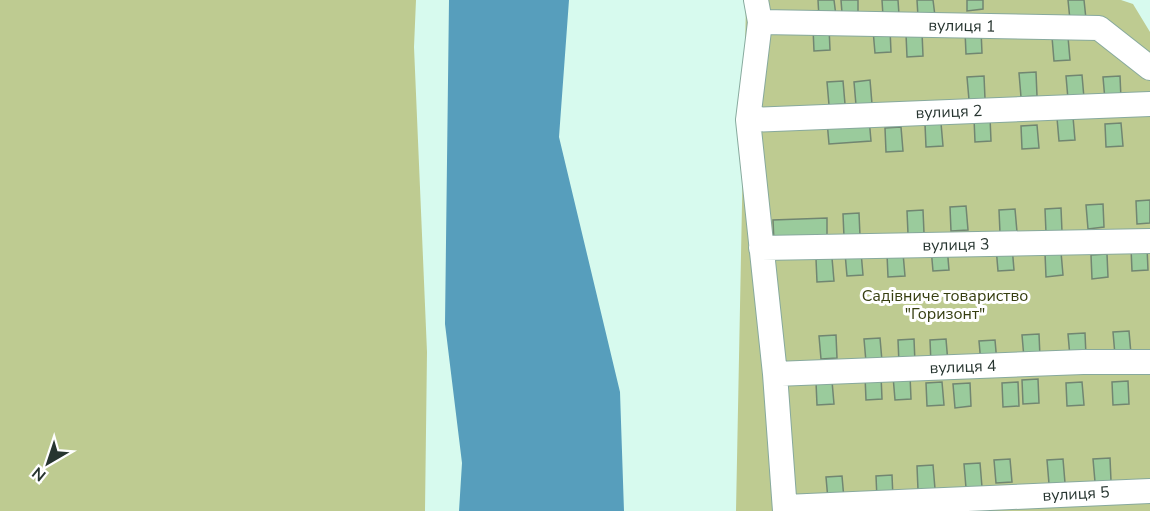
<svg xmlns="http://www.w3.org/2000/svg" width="1150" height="511" font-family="'Nunito Sans',sans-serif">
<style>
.green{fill:#becb91}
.water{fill:#579ebc}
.building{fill:#9acb9c;stroke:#718671;stroke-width:1.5}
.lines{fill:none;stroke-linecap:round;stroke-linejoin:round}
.minor-casing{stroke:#87a99d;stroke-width:26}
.minor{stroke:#fff;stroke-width:24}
.labels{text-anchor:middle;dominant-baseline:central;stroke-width:6;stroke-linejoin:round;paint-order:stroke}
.street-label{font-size:16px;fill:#273530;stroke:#fff}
.park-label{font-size:16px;fill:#363e10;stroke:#fff}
</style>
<rect width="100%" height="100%" fill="#d7faee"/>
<path class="green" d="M0,0H416L414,47L427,352L425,511H0Z
M746,0H1121L1133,4L1150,32V511H736Z"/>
<path class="water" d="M449,0H569L559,137L620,392L624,511H459L462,463L445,324Z"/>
<path class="building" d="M818,0H834L836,16L819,18Z
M841,0H858V12L842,13Z
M882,0H898L899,15L883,16Z
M917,0H933L935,16L918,17Z
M967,0H983V9L967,11Z
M1068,0H1084L1086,19L1070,20Z
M829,27L830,50L814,51L813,28Z
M890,29L891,52L875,53L873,30Z
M981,30L982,53L966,54L965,31Z
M922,32L923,56L907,57L906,34Z
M1052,37H1068L1070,60L1054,61Z
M1036,72L1037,96L1021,97L1019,73Z
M1082,75L1084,98L1068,99L1066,76Z
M984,76L985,99L969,100L967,77Z
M1120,76L1121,99L1105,100L1103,77Z
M870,80L872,104L856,105L854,82Z
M843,81L845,104L829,105L827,82Z
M990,117L991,141L975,142L974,118Z
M1073,117L1075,140L1059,141L1057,118Z
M869,118L871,141L829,144L827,121Z
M941,123L943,146L926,147L925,124Z
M1121,123L1123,146L1106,147L1105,124Z
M1037,125L1039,148L1022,149L1021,126Z
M901,127L903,151L886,152L885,128Z
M1150,200V223L1137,224L1136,201Z
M1103,204L1104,227L1088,229L1086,205Z
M966,206L968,230L951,231L950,207Z
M1061,208L1062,232L1046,233L1045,209Z
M1015,209L1017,232L1000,233L999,210Z
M923,210L924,233L908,234L907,211Z
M859,213L860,236L844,237L843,214Z
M827,218V241L774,243L773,220Z
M947,246L949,270L933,271L931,248Z
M1012,246L1014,270L998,271L996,247Z
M1147,247L1148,270L1132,271L1131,248Z
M861,252L863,275L847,276L845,253Z
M1061,252L1063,275L1046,277L1045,253Z
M903,253L905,276L888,277L887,254Z
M1107,254L1108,277L1092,279L1091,255Z
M832,258L834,281L817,282L816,259Z
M1129,331L1131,354L1115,355L1113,332Z
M1085,333L1086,356L1070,357L1068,334Z
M1039,334L1040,357L1024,358L1022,335Z
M836,335L837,358L821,359L819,336Z
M880,338L882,361L866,362L864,339Z
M914,339L915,363L899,364L898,340Z
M946,339L948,363L931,364L930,340Z
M995,340L997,363L981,364L979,341Z
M881,375L882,399L866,400L865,376Z
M910,375L911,399L895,400L893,376Z
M1038,379L1039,403L1023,404L1022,380Z
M832,381L834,404L817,405L816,382Z
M1128,381L1129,404L1113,405L1112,382Z
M942,382L944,405L927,406L926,383Z
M1018,382L1019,406L1003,407L1002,383Z
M1082,382L1084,405L1067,406L1066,383Z
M970,383L971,406L955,408L953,384Z
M1110,458L1111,481L1095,482L1093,459Z
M1010,459L1012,482L996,483L994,460Z
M1063,459L1065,483L1049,484L1047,460Z
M980,463L982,487L966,488L964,464Z
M933,465L935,489L918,490L917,466Z
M892,475L893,498L877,499L876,476Z
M842,476L844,499L828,500L826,477Z"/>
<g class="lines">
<defs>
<path id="minor" d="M756,0L760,22L748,120L775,374L785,511
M760,22L1099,28L1150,68
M748,120L1150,104
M761,248L1150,241
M775,374L1083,362H1150
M785,507L1150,491"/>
</defs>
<use href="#minor" class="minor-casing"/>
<use href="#minor" class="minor"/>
</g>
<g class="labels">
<g class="street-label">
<text transform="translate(962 26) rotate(1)">вулиця 1</text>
<text transform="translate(949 112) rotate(-2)">вулиця 2</text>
<text transform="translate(956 245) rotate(-1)">вулиця 3</text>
<text transform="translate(963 367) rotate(-2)">вулиця 4</text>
<text transform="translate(1076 494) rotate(-3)">вулиця 5</text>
</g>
<g class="park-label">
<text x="945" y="296">Садівниче товариство<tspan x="945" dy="18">"Горизонт"</tspan></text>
</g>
</g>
<g transform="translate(48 463) rotate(219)" stroke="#ffffff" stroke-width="4.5" paint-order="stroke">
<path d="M0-4.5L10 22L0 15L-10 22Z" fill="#273530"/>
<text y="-9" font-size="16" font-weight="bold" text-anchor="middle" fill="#273530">N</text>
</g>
</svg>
